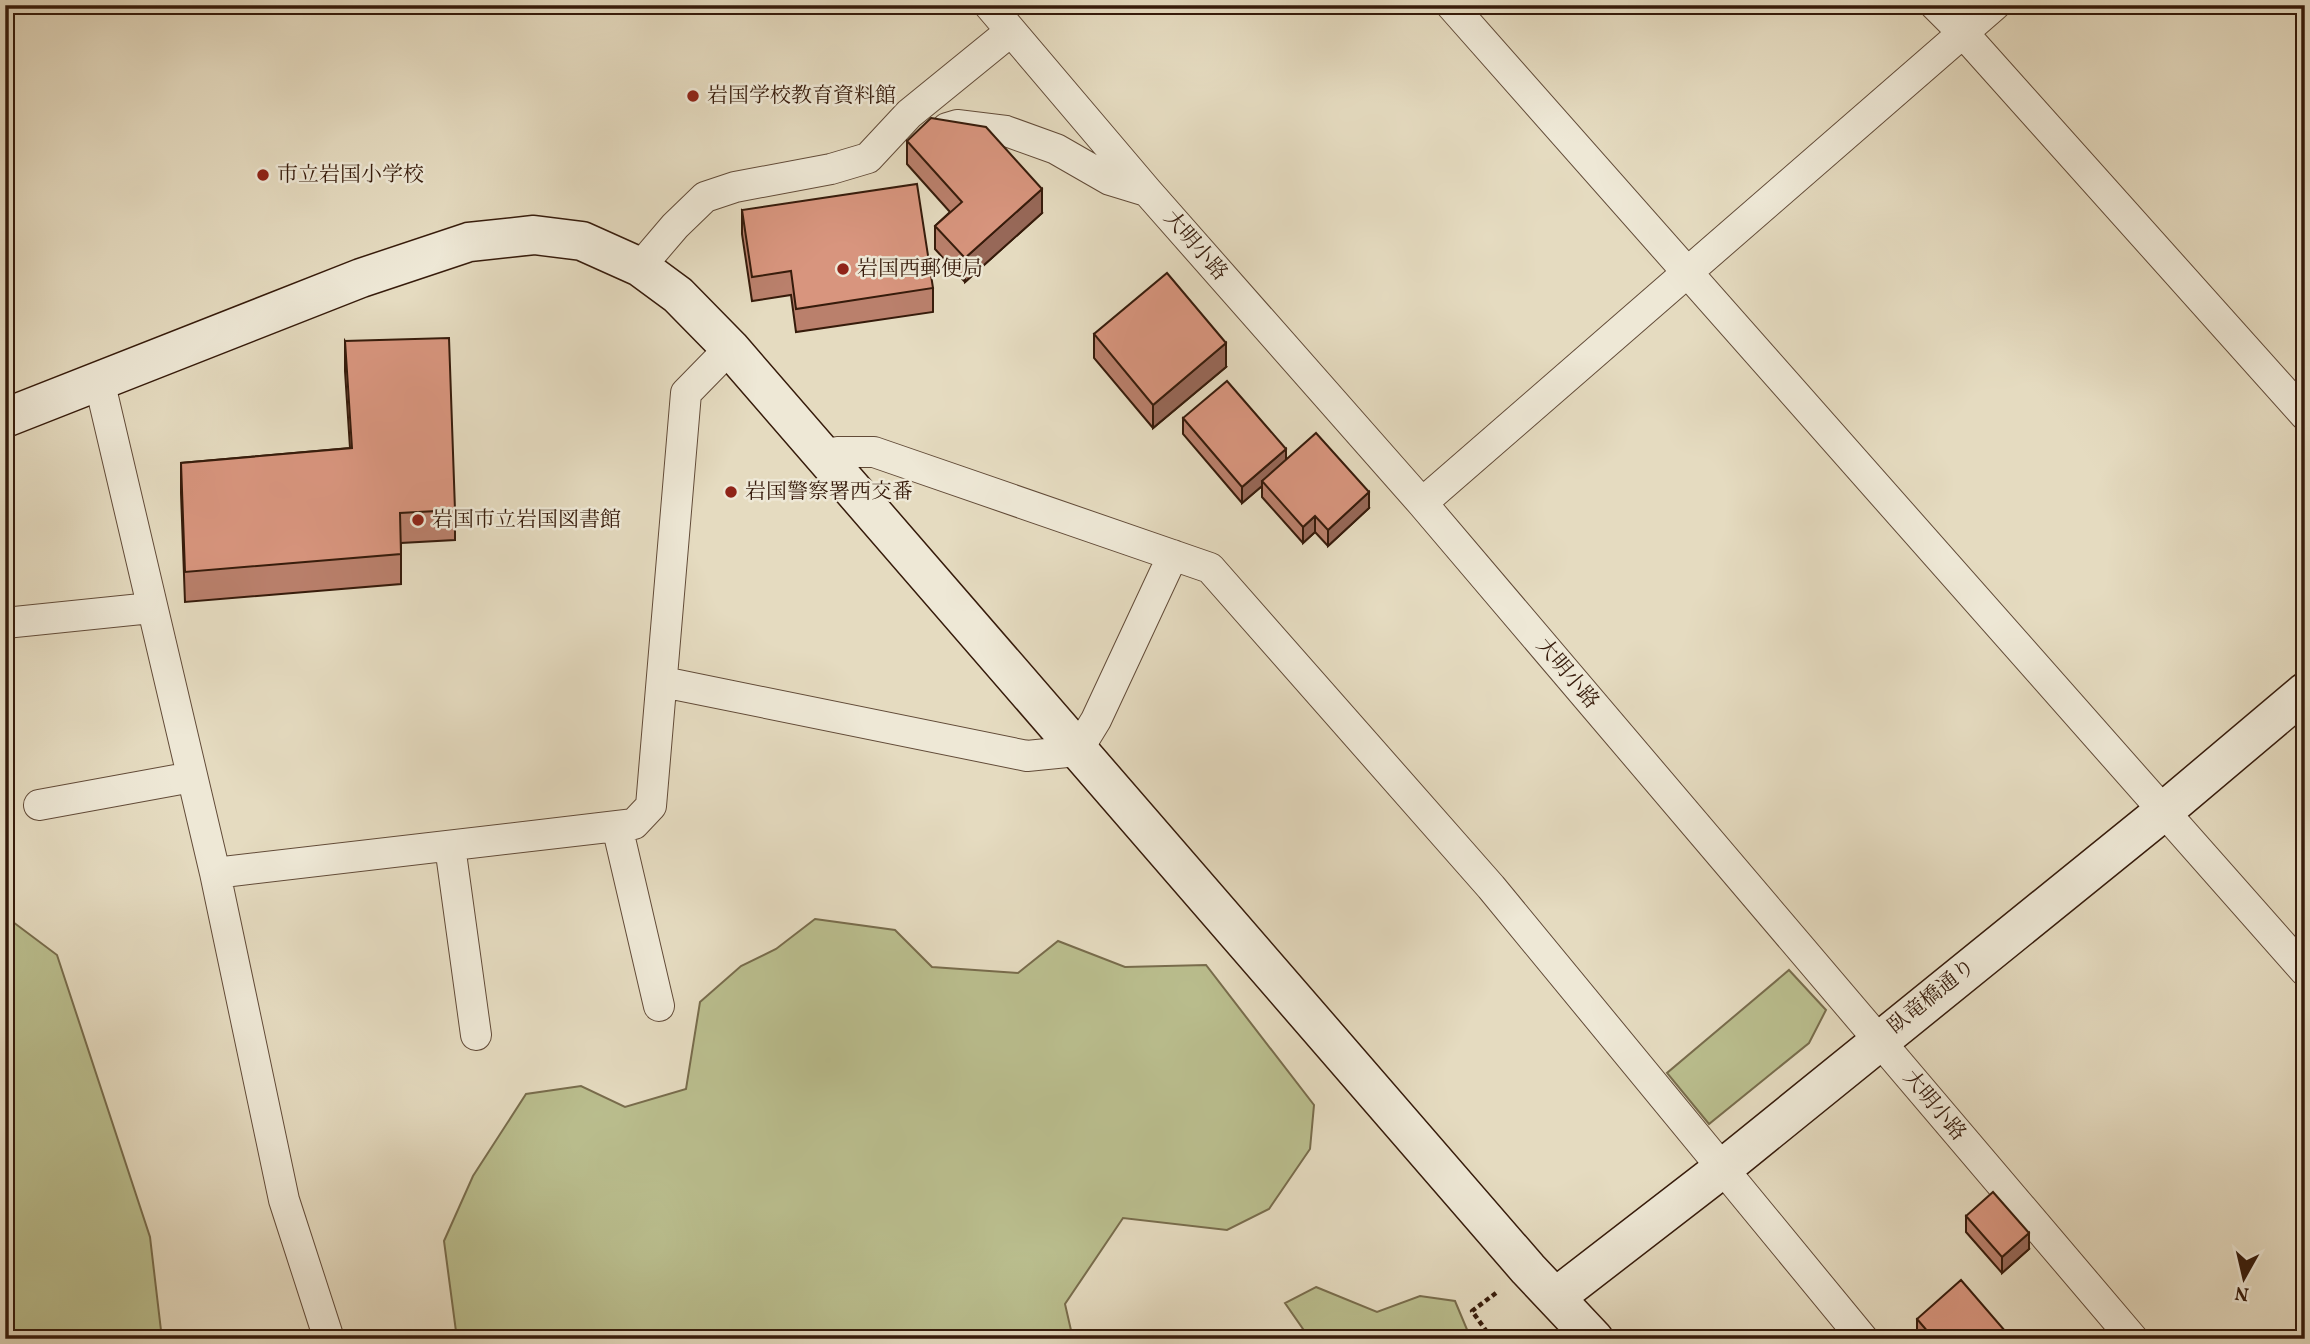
<svg xmlns="http://www.w3.org/2000/svg" width="2310" height="1344" font-family="Vollkorn,'Noto Serif JP',serif">
<style>
.green{fill:#babe8e;stroke:#786c4c;stroke-width:2}
.lines{fill:none;stroke-linecap:round;stroke-linejoin:round}
.street-casing{stroke:#624b38;stroke-width:32}
.secondary-casing{stroke:#361b0b;stroke-width:41}
.path{stroke:#361b0b;stroke-width:4.5;stroke-dasharray:5 3.5;stroke-linecap:butt}
.street{stroke:#eee8d6;stroke-width:30}
.secondary{stroke:#eee8d6;stroke-width:38}
.wall{fill:#ba806c;stroke:#361b0b;stroke-width:2}
.shaded-wall{fill:#976858;stroke:#361b0b;stroke-width:2}
.building{fill:#d8957e;stroke:#361b0b;stroke-width:2}
.poi-dot{fill:#8f2418;stroke:#eee8d6;stroke-width:2.5}
.labels{text-anchor:middle;dominant-baseline:central;stroke-width:5;stroke-linejoin:round;paint-order:stroke}
.poi-label{font-size:21px;fill:#361b0b;stroke:#eee8d6;text-anchor:start}
.street-label{font-size:21px;fill:#361b0b;stroke:#eee8d6}
</style>
<rect width="100%" height="100%" fill="#e5dbc0"/>
<filter id="stains"><feTurbulence type="fractalNoise" baseFrequency=".00286" numOctaves="4"/><feColorMatrix values="0 0 0 0 .2 0 0 0 0 .09 0 0 0 0 .02 0 0 0 .5 -.17"/></filter>
<radialGradient id="worn" r=".72"><stop offset=".6" stop-color="#630" stop-opacity="0"/><stop offset="1" stop-color="#630" stop-opacity=".3"/></radialGradient>
<path class="green" d="M5,916L57,955L150,1237L162,1339H5Z
M815,919L895,930L932,967L1018,973L1058,941L1125,967L1206,965L1314,1105L1310,1149L1269,1209L1227,1230L1123,1218L1065,1304L1073,1339H457L444,1241L473,1176L526,1094L581,1086L625,1107L686,1089L700,1002L741,966L776,949Z
M1789,970L1826,1010L1809,1043L1709,1124L1667,1073Z
M1316,1287L1377,1312L1420,1296L1455,1301L1471,1339H1310L1285,1303Z"/>
<g class="lines">
<defs>
<path id="street" d="M989,5L1147,191L1422,503L2133,1339
M1451,5L2305,971
M1935,5L1964,34L2305,415
M947,128L957,125L1006,131L1056,149L1110,180L1146,191
M640,267L675,226L705,197L735,187L831,169L868,158L909,114L1011,31
M99,380L215,873L284,1200L329,1339
M825,458L837,452H874L1210,568L1491,887L1863,1339
M1422,503L1995,5
M5,623L151,608
M663,682L1027,756L1077,751L1096,720L1173,555
M39,805L192,777
M617,826L659,1006
M450,846L476,1035
M215,873L634,824L651,806L686,393L730,348"/>
<path id="secondary" d="M5,418L361,278L469,242L534,235L582,241L640,267L678,295L730,348L1528,1269L1594,1339
M1556,1297L1723,1168L2164,811L2305,692"/>
</defs>
<use href="#street" class="street-casing"/>
<use href="#secondary" class="secondary-casing"/>
<path class="path" d="M1492,1339L1472,1311L1496,1293"/>
<use href="#street" class="street"/>
<use href="#secondary" class="secondary"/>
</g>
<path class="wall" d="M907,141L1042,213L965,282L935,249V226L950,212L907,164Z
M742,210L933,288V312L796,332L791,295L752,301L742,234Z
M1094,334L1226,367L1153,428L1094,358Z
M345,341L455,510V540L401,543V584L185,602L181,493V463L350,448L345,371Z
M1183,418L1286,459L1369,508L1328,546L1315,532L1303,543L1262,497V486L1242,503L1183,434Z
M1966,1216L2029,1249L2002,1273L1966,1232Z
M1917,1319L2012,1339H1920L1917,1335Z"/>
<path class="shaded-wall" d="M1042,189V213L965,282V258Z
M1226,343V367L1153,428V405Z
M1286,449V465L1262,481V486L1242,503V487Z
M1369,492V508L1328,546V530Z
M1315,516V532L1303,543V527Z
M2029,1233V1249L2002,1273V1257Z"/>
<path class="building" d="M931,118L986,127L1042,189L965,258L935,226L962,202L907,141Z
M917,184L933,288L796,309L791,271L752,277L742,210Z
M1167,273L1226,343L1153,405L1094,334Z
M449,338L455,510L400,513L401,554L185,572L181,463L352,448L345,341Z
M1227,381L1286,449L1242,487L1183,418Z
M1316,433L1369,492L1328,530L1315,516L1303,527L1262,481Z
M1993,1192L2029,1233L2002,1257L1966,1216Z
M1961,1280L2012,1339H1934L1917,1319Z"/>
<g class="poi-dot">
<circle cx="693" cy="96" r="7"/>
<circle cx="263" cy="175" r="7"/>
<circle cx="843" cy="269" r="7"/>
<circle cx="731" cy="492" r="7"/>
<circle cx="418" cy="520" r="7"/>
</g>
<g class="labels">
<g class="poi-label">
<text x="707" y="96">岩国学校教育資料館</text>
<text x="277" y="175">市立岩国小学校</text>
<text x="857" y="269">岩国西郵便局</text>
<text x="745" y="492">岩国警察署西交番</text>
<text x="432" y="520">岩国市立岩国図書館</text>
</g>
<g class="street-label">
<text transform="translate(1195 246) rotate(49)">大明小路</text>
<text transform="translate(1567 674) rotate(50)">大明小路</text>
<text transform="translate(1932 997) rotate(-39)">臥竜橋通り</text>
<text transform="translate(1934 1106) rotate(50)">大明小路</text>
</g>
</g>
<rect width="2310" height="1344" fill="none" stroke="#e5dbc0" stroke-width="28"/>
<rect x="7" y="7" width="2296" height="1330" fill="none" stroke="#361b0b" stroke-width="3.5"/>
<rect x="14" y="14" width="2282" height="1316" fill="none" stroke="#361b0b" stroke-width="2"/>
<g transform="translate(2244 1278) rotate(188)" stroke="#eee8d6" stroke-width="5" paint-order="stroke">
<path d="M0-5L12 26L0 18L-12 26Z" fill="#361b0b"/>
<text y="-10" font-size="19" font-weight="bold" text-anchor="middle" fill="#361b0b">N</text>
</g>
<rect width="100%" height="100%" filter="url(#stains)"/>
<rect width="100%" height="100%" fill="url(#worn)"/>
</svg>
